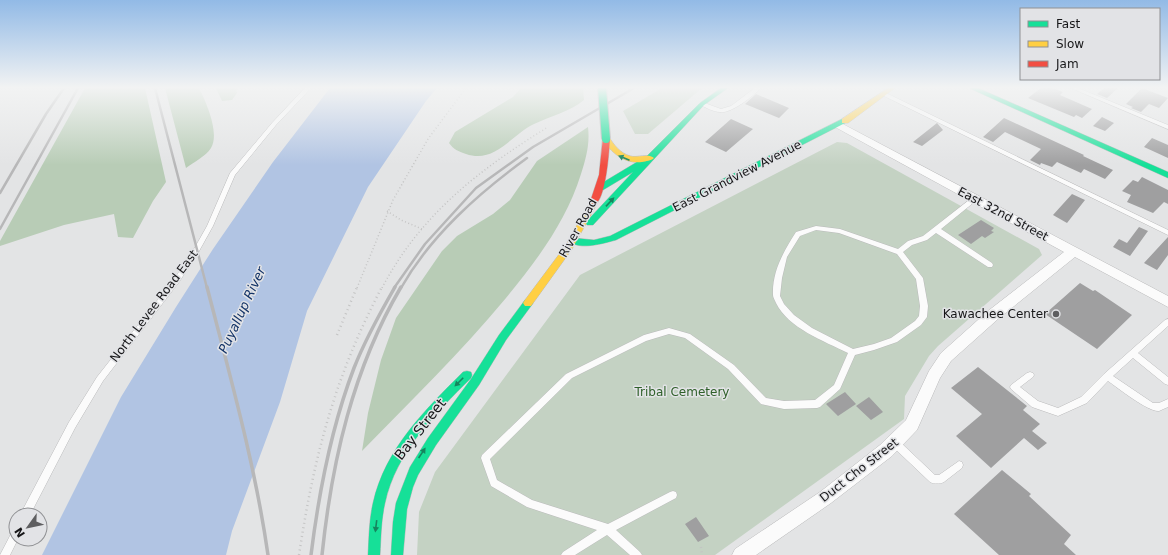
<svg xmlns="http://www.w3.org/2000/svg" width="1168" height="555" font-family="'DejaVu Sans',sans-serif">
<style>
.green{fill:#c4d2c3}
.forest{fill:#b8ccb6}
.water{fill:#b1c4e3}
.building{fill:#9f9fa0}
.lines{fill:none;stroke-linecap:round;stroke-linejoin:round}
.lane-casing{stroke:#bababb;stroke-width:1}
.street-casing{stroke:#bababb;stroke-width:1}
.fast-casing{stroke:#bababb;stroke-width:1}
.slow-casing{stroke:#bababb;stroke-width:1}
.jam-casing{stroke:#bababb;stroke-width:1}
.path-far1{stroke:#c4c4c4;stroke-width:1.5;stroke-dasharray:1 2.5;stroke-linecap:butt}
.path{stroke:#c4c4c4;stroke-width:2.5;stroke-dasharray:1 3.5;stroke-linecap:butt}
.lane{fill:#fbfbfb;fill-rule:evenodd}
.street{fill:#fbfbfb;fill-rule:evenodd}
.fast{fill:#16e098;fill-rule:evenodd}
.slow{fill:#ffcf43;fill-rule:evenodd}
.jam{fill:#f24e42;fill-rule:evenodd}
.rail-far1{stroke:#b7b7b8;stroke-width:2.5}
.rail{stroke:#b7b7b8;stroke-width:3.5}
.fast-bridge-casing{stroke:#bababb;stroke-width:10;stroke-linecap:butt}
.fast-bridge{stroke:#16e098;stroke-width:8}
.oneway{fill:#16855e}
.poi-dot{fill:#5e5e60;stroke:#e2e3e6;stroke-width:1.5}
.labels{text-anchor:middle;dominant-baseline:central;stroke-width:3;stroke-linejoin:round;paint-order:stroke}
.street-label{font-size:12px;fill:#161618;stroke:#e2e3e6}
.poi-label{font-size:12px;fill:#161618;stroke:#e2e3e6;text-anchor:end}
.park-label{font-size:12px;fill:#2f602a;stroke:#e2e3e6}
.water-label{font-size:13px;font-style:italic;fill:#143468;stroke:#e2e3e6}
.near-street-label{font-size:14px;fill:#161618;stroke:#e2e3e6}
</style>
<rect width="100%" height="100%" fill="#e3e4e5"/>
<path class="green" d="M662,88H702L648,134H635L623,111Z
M837,142L847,143L1039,249L1042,255L938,346L929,356L905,396L904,419L715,555H417L419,512L435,472L580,275Z"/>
<path class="forest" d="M85,88H145L166,182L153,201L133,238L118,237L114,214L64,225L0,246V241Z
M165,88H199C206,102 220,133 211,148C206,156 194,162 186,168Z
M216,88H236L237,93L232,100L222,101Z
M521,88H583L584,100C569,112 551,116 534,124C511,135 495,164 466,154C458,151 454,150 449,143L455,132L513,97Z
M588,127C590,144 586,158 581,174C566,222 537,260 506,298C461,352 411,401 362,451L368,413L381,360L396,318L442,251L457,236L493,214L510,200L537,161Z"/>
<path class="water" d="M330,88H437L426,101L368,187L307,311L280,402L232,531L226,555H42L121,397L176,307L213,249L273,162Z"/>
<path class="building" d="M1041,88H1052L1063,92L1060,95L1092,109L1082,118L1076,115L1074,117L1028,98Z
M1104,88H1118L1107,98L1097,94Z
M1142,88L1168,98L1159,108L1149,104L1141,112L1131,108L1133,107L1126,104Z
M756,94L789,108L779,118L745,104Z
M1102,117L1114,123L1105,131L1093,126Z
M1004,118L1084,155L1083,156L1113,170L1105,179L1084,169L1081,173L1057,162L1052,167L1041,163L1040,165L1030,160L1041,149L1005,132L993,142L983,137Z
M731,119L753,129L726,152L705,142Z
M937,123L943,130L922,146L913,142Z
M1152,138L1168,145V158L1144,147Z
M1142,177L1168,190V204L1164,202L1153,213L1127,202L1131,195L1122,191L1133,180L1138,182Z
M1072,194L1085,200L1067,223L1053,215Z
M981,220L994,228L991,231L994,232L985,238L982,236L971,244L958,235Z
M1139,227L1148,231L1130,256L1113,247L1119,239L1127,243Z
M1168,237V255L1157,270L1144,263Z
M1080,283L1093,291L1095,290L1132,315L1097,349L1045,314Z
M978,367L1027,406L1023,410L1040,424L1032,431L1047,443L1038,450L1024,438L991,468L956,436L982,414L951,388Z
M845,392L856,404L838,416L826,404Z
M869,397L883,412L871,420L856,406Z
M1002,470L1031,494L1029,496L1071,535L1064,544L1076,555H999L954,514Z
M696,517L709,536L698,542L685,524Z"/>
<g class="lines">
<defs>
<path id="lane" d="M305,88H311L276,125L235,175L213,226L198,253L179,282L103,381L75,428L30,515H20L69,422L97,377L175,278L194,249L207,226L230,173L272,123Z
M755,88H761C753,96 731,114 720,112C714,112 704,107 699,104L702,102L721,109L731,106Z
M1071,88H1078L1168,125V129Z
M884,92L1168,230V235L882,95V93Z
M973,197H977L978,199L941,229L992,263L993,265L992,267H988L936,233L927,240L912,245L903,252L923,278L928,306L927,317L921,325L897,342L874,350L855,355L840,389L820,407L817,408L784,409L761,404L728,369L685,338L669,334L646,341L572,378L490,459L497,480L532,500L608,524L670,492L673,491L676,492L677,495L676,498L616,530L640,552L642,555H630L607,535L575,555H561L563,552L597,530L527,507L491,486L481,458L482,455L566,374L644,335L669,328L690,334L734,365L766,398L784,401L815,400L834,385L848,353C824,341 788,328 776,303C775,300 773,298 773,295C772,271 784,251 796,232L816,226L840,229L898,249L908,241L923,236ZM816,230L839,233L897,254L916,279L920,306L919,316L915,321L891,338L874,344L853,349L812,328L794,315L784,304L780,296L782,278L787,257L800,236Z
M1168,319V326L1138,353L1168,377V385L1165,384L1133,358L1113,376L1153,403H1159L1168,399V407C1165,408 1162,410 1159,411C1148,412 1118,388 1108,381L1087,403L1058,416L1032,407L1011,389L1010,387L1011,385L1027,373L1030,372L1033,373L1034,375L1033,377L1020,387L1038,401L1058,408L1081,397L1104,374L1165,320Z
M895,439L898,440L935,475H939L959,461L962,462L963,465L962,468L944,482C940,484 934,484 930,482L892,446L891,443L892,440Z
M16,528V539H18L10,555H0L13,530Z"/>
<path id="street" d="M839,122L1168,296V307L1075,257L998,319L951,361L940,378L917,430L892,456L831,503L756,555H732L735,549L820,492L880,445L906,420L929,371L941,353L988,311L1064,252L835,127L834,125L835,123Z"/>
<path id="fast" d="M721,88H728L704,105L593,225H587L586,223L587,221L633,172L603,190H597L596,188L597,186L647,156L700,103Z
M970,88H978L1168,172V178L971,89Z
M842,119H848L849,121L616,240C605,243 578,251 570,241L574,238L594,240L610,236Z
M528,299L531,300L533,303L531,306L506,340L479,385L436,445L418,475L413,487L407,509L403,555H391L393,522L396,503L410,467L428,438L471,379L499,335L525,300Z
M467,371L471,372L472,375L471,378C435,414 396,452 385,503C381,520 381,538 380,555H368C369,538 369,520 373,503C385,449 425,410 463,372Z"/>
<path id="slow" d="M888,88H895L848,123H842V119Z
M603,137H609C614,145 620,153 630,156C637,158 649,153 654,158C651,161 646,161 642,162C624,164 612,153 602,139Z
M594,199L598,202L572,249L531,306H525L523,303L525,300L566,245L591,200Z"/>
<path id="jam" d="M603,137H609L610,139C609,151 606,201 594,205L590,202L599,175Z"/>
</defs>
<use href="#lane" class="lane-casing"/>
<use href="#street" class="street-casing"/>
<use href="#fast" class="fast-casing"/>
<use href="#slow" class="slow-casing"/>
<use href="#jam" class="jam-casing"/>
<path class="path-far1" d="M387,211L401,220L422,229
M357,288L393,200L428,139L466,88
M382,288C420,215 480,169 548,127"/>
<path class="path" d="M337,335L357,287
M701,547L702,555
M299,555C314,456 335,376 382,287"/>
<use href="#lane" class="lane"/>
<use href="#street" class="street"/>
<use href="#fast" class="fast"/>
<use href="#slow" class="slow"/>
<use href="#jam" class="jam"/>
<path class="rail-far1" d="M155,88L207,288
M0,193L46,114L64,88
M0,229L78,88
M394,288L425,244L476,188L533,147L634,88
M401,288C431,235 479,193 527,158"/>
<path class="rail" d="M207,287C230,376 255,464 268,555
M311,555C319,491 331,428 354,368C365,340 380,313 395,287
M322,555C332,460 353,369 401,287"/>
<defs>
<path id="fast-bridge" d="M602,88L606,139"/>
</defs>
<use href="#fast-bridge" class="fast-bridge-casing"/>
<use href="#fast-bridge" class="fast-bridge"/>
</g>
<defs><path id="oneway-solid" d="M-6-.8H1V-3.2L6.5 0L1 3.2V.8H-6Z"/></defs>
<g class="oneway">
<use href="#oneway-solid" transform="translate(624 158) rotate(-157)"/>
<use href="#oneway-solid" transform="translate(610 202) rotate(-47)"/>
<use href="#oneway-solid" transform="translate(459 382) rotate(135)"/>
<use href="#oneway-solid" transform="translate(422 453) rotate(-56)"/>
<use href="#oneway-solid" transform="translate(376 526) rotate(97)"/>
</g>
<linearGradient id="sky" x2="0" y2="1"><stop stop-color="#92bae6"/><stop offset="0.53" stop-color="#f2f3f3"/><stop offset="1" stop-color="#f2f3f3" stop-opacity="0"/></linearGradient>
<rect width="1168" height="165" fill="url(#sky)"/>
<circle class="poi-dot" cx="1056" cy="314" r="4"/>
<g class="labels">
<g class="street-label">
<text transform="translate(737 176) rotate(-27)">East Grandview Avenue</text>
<text transform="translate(1003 214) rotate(28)">East 32nd Street</text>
<text transform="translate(578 228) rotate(-61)">River Road</text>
<text transform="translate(154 306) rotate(-53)">North Levee Road East</text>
<text transform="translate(859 470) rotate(-38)">Duct Cho Street</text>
</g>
<g class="poi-label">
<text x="1048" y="314">Kawachee Center</text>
</g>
<g class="park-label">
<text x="682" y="392">Tribal Cemetery</text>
</g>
<g class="water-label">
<text transform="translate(242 310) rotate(-65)">Puyallup River</text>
</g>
<g class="near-street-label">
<text transform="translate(420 429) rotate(-52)">Bay Street</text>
</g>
</g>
<rect x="1020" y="8" width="140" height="72" fill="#e2e3e6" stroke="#909194"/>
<rect x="1028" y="21" width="20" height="6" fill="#16e098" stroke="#909194"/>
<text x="1056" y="28" font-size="12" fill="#161618">Fast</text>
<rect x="1028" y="41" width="20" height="6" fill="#ffcf43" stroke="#909194"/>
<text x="1056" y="48" font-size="12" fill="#161618">Slow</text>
<rect x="1028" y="61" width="20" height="6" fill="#f24e42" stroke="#909194"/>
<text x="1056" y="68" font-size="12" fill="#161618">Jam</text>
<g transform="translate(28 527) rotate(237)"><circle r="19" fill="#e2e3e6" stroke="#909194"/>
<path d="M0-3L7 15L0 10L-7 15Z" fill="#5e5e60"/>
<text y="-6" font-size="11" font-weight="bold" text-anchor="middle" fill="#161618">N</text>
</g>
</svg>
